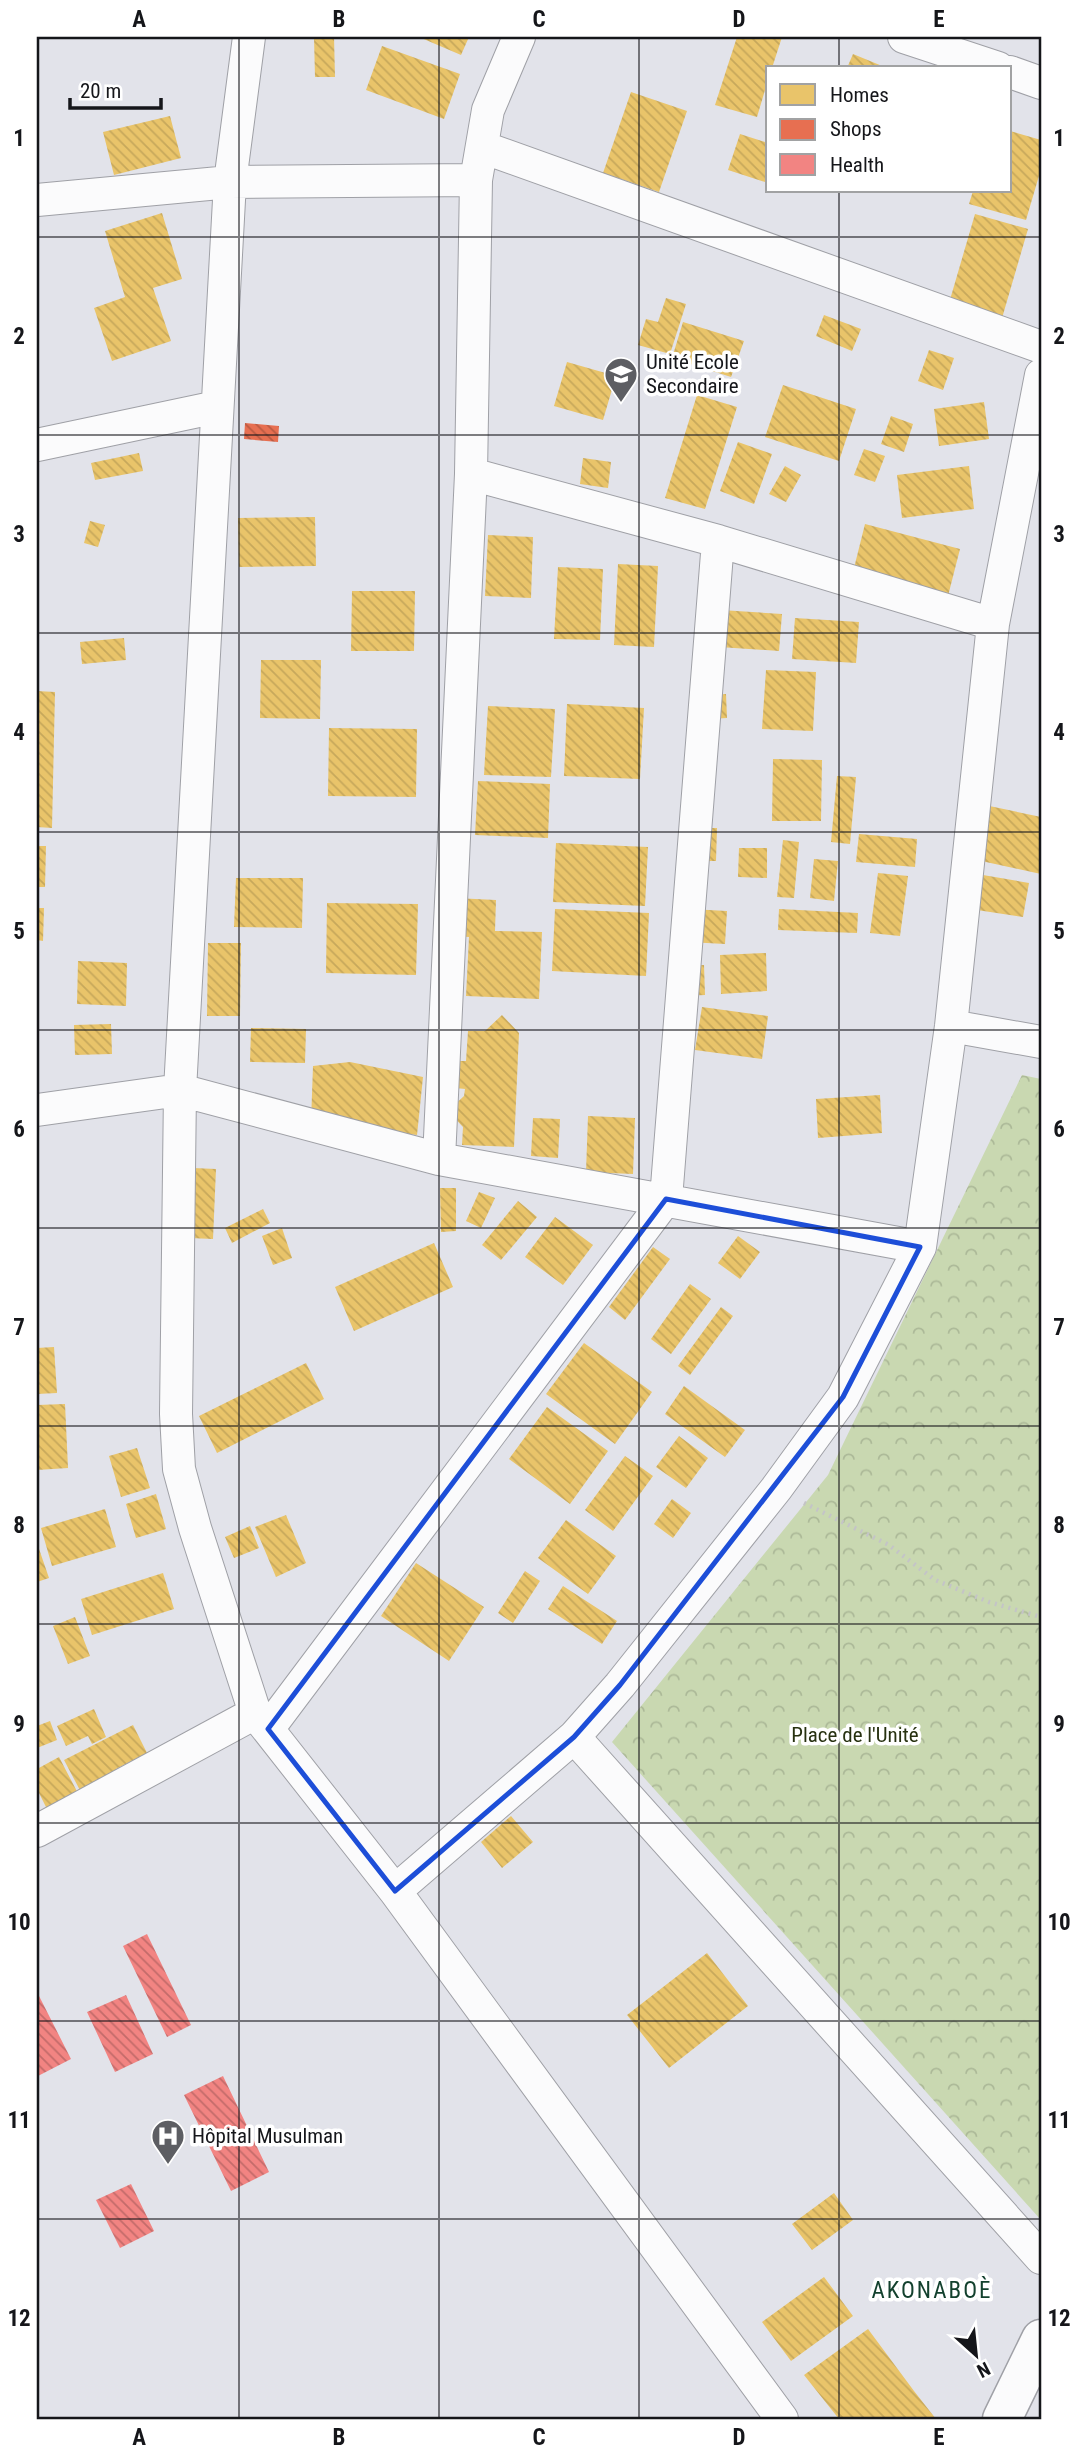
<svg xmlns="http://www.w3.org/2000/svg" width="1078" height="2456" font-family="'Roboto Condensed',sans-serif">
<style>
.park{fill:url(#park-crowns)}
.homes{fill:url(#homes-back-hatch)}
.shops{fill:url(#shops-back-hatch)}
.health{fill:url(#health-back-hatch)}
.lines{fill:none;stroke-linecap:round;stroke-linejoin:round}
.minor-casing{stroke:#9fa0a6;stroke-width:34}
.tertiary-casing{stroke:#9fa0a6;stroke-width:41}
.path{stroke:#c4c4c7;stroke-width:4.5;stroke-dasharray:2 5;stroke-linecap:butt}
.minor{stroke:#fbfbfc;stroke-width:32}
.tertiary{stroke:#fbfbfc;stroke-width:38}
.marked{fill:none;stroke:#1d4ed8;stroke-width:5;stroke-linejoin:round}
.grid{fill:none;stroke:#15161a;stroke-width:2;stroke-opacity:0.55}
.labels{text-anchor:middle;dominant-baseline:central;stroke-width:7;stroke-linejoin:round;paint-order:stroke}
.poi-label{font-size:21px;fill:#15161a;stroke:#fff;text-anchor:start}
.park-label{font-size:21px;fill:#273110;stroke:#fff}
.neighbourhood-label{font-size:23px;letter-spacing:2px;fill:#13412e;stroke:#fff}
.neatline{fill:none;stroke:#15161a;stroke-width:2.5}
.grid-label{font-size:23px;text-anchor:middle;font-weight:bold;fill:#15161a}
</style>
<defs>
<pattern id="park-crowns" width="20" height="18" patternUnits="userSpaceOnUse" patternTransform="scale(1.75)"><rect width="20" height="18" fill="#c9d8b1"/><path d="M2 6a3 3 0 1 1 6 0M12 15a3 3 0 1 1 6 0" fill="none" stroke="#acb998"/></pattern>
<pattern id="homes-back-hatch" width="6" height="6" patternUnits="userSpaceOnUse" patternTransform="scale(1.75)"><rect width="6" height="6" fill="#e9c46a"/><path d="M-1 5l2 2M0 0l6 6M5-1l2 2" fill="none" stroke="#c7a85b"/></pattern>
<pattern id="shops-back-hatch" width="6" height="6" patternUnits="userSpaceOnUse" patternTransform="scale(1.75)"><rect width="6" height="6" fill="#e76f51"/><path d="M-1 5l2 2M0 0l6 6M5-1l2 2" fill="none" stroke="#ba5a42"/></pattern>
<pattern id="health-back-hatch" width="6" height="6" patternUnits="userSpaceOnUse" patternTransform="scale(1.75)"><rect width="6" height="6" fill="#f28482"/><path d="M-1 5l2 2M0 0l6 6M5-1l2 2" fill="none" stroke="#c36b6a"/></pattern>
</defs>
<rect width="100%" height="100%" fill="#e2e3ea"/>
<path class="park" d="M1022,1075L1041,1079V2220L612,1742L828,1475Z"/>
<path class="homes" d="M314,37H334L335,77H315Z
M419,37H469L461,55Z
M737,37H782L772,68H768V80L757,117L715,105Z
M382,46L460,74L444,119L366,90Z
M853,54L887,68H847Z
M631,92L687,111L659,192L603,173Z
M170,116L181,158L114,175L103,132Z
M1010,131L1041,140V169L1026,220L969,204L973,191H1010Z
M740,134L768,143V183L728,170Z
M162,213L182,279L153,288L171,341L112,361L94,308L125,297L105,231Z
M975,214L1028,229L1000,325L947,310Z
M666,298L686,304L670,354L638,345L646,319L658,322Z
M824,315L861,329L852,351L816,336Z
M683,322L744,341L731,377L672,358Z
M929,350L954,358L943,390L918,381Z
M567,362L616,376L603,420L554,406Z
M783,385L856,409L839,461L765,437Z
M697,395L737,407L705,509L665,498Z
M984,402L989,439L939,446L934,409Z
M891,416L913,424L904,452L881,444Z
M738,442L772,454L754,504L720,491Z
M864,449L885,456L875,482L854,475Z
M139,453L143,471L95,480L91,463Z
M583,458L611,462L608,488L580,484Z
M785,466L801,475L786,502L769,494Z
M969,466L974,509L902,518L897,475Z
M315,517L316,566L239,567L238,518Z
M90,521L105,525L98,547L84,543Z
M865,524L960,549L948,596L853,572Z
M488,535L533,537L531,598L485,596Z
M618,564L658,566L654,647L614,645Z
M558,567L603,569L600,640L554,639Z
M352,591H415L414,651H351Z
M721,610L782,614L779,651L719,647Z
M795,618L859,622L856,663L792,659Z
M124,638L126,660L82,664L80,642Z
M261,660H321L320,719L260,718Z
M766,670L816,672L813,731L762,729Z
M37,691L55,692L52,828L37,827Z
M726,694L727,718L710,719L709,695Z
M567,704L644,708L640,779L564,776Z
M488,706L555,709L551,777L484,775Z
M329,728L417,729L416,797L328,796Z
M773,759L822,760L821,821H772Z
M837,776L856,777L850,844L831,842Z
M478,781L550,784L548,838L475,835Z
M975,803L1041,817V874L963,857Z
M699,828H717L716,861H699Z
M859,834L917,839L915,867L856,862Z
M783,840L799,842L794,898L777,897Z
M556,843L648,847L645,906L553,902Z
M37,846H46L45,887H37Z
M739,848H767V878L738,877Z
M814,859L838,861L834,901L810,898Z
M878,873L908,876L900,936L870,933Z
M983,875L1029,883L1023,917L977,910Z
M236,878H303L302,928L234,927Z
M455,898L496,900L495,931L542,932L539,999L466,996L469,937L453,936Z
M327,903L418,904L416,975L326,973Z
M37,908H44L43,941L37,940Z
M555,909L649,913L646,976L552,971Z
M690,909L727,911L725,944L688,942Z
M779,909L858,913L857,933L778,930Z
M208,943H241L240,1016H207Z
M766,953L767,991L721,994L720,955Z
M78,961L127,963L126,1006L77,1004Z
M704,965L705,995L684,996L683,966Z
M702,1007L768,1016L762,1059L695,1050Z
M502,1015L519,1033L514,1147L462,1145L463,1127L448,1111L464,1096L465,1089L456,1088L457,1061H466L468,1031H485Z
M111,1024L112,1054L75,1055L74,1025Z
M251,1028L306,1029L305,1063L250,1062Z
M350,1062L423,1077L417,1135L311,1122L313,1066Z
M880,1095L882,1133L818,1138L816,1099Z
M588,1116L635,1118L633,1174L586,1172Z
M533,1118L560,1119L558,1158L531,1156Z
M193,1168L216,1169L213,1239L189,1238Z
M440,1188H456V1231L441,1232Z
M479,1192L495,1198L481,1228L466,1221Z
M518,1201L537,1217L501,1260L482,1245Z
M263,1209L270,1223L232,1243L225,1228Z
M555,1217L593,1245L563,1285L525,1257Z
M282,1228L292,1258L273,1265L262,1236Z
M738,1236L760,1252L740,1279L718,1263Z
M434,1243L453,1287L354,1331L335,1287Z
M653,1247L670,1259L625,1320L609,1307Z
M690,1284L711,1299L671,1354L651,1339Z
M721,1307L733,1316L690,1375L678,1366Z
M584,1343L652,1392L615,1444L546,1394Z
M54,1347L57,1393L37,1394V1348Z
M306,1363L324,1399L217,1453L199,1416Z
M684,1386L745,1430L725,1457L665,1414Z
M65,1404L68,1468L37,1470V1405Z
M547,1407L608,1451L570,1504L509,1459Z
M679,1436L708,1458L686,1488L656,1467Z
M137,1448L150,1488L121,1497L109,1456Z
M625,1456L653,1476L613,1531L585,1510Z
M156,1494L166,1529L136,1538L126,1504Z
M672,1499L691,1513L673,1538L654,1524Z
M105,1509L116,1547L52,1566L41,1528Z
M286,1515L306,1563L276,1577L255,1527Z
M566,1520L616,1556L588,1594L538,1558Z
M250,1526L259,1548L234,1558L225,1537Z
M37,1543L49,1578L37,1582Z
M416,1563L484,1607L449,1661L381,1616Z
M525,1571L540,1581L513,1623L498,1613Z
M163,1573L174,1609L92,1635L81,1599Z
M563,1586L617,1621L602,1644L548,1609Z
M75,1617L90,1656L68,1664L53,1626Z
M94,1709L106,1737L92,1744L88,1736L66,1746L57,1726Z
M50,1721L57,1740L37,1748V1726Z
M133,1725L147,1753L116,1769L120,1777L83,1796L64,1760Z
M59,1757L82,1801L51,1817L37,1789V1769Z
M511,1816L533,1842L502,1868L481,1842Z
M707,1953L748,2006L669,2068L627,2015Z
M834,2193L853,2220L812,2250L792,2224Z
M824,2277L853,2316L791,2361L762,2322Z
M868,2329L914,2391L936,2419H839L804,2375Z"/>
<path class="shops" d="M245,423L279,426L278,442L244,439Z"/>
<path class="health" d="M147,1934L191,2025L167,2037L123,1946Z
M37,1992L71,2059L38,2076L37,2074Z
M126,1995L153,2054L115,2072L87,2012Z
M223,2076L269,2172L231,2191L184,2095Z
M131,2184L154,2231L120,2248L96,2200Z"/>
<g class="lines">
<defs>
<path id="minor" d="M249,37L230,182L180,1090L176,1414L179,1469L195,1528L255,1713L395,1891L782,2419
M904,37L998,68
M1010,72L1041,83
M482,147L1041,347
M37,200L230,182L476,180
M37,445L217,407
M471,474L718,541L993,624
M951,1026L1041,1042
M37,1110L180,1090L439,1159L920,1247
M439,1159L471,474L476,180L488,110L519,37
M268,1729L666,1199L718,541
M574,1737L1041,2258
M37,1831L255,1713
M395,1891L574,1737L620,1685L776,1489L843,1397L920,1247L951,1026L993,624L1041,375"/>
<path id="tertiary" d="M1002,2419L1041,2339"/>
</defs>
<use href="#minor" class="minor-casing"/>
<use href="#tertiary" class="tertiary-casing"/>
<path class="path" d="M804,1503L889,1545L935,1580L989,1602L1041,1617"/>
<use href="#minor" class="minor"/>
<use href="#tertiary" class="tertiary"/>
</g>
<path class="marked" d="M666,1199L920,1247L843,1397L620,1685L574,1737L395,1891L268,1729Z"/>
<path class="grid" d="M239,37V2419M439,37V2419M639,37V2419M839,37V68M839,191V2419M37,237H1041M37,435H1041M37,633H1041M37,832H1041M37,1030H1041M37,1228H1041M37,1426H1041M37,1624H1041M37,1823H1041M37,2021H1041M37,2219H1041"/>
<defs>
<symbol id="school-pin" viewBox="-11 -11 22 30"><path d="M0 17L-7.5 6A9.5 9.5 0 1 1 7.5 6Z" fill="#5d5e63" stroke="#fff"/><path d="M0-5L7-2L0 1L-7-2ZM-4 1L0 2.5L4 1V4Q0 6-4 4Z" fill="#fff"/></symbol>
<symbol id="hospital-pin" viewBox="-11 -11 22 30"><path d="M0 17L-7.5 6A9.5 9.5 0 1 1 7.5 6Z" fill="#5d5e63" stroke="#fff"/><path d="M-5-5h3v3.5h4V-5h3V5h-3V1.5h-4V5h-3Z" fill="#fff"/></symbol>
</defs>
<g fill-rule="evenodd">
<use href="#school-pin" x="602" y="355" width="38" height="52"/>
<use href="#hospital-pin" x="149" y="2117" width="38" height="52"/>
</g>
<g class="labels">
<g class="poi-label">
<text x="646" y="362">Unité Ecole<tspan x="646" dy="24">Secondaire</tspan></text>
<text x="192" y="2136">Hôpital Musulman</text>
</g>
<g class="park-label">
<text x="855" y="1735">Place de l'Unité</text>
</g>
<g class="neighbourhood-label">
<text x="932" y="2290">AKONABOÈ</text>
</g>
</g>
<rect width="1078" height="2456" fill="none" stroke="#ffffff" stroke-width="77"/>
<rect x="766" y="66" width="245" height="126" fill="#ffffff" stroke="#a1a2a3" stroke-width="2"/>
<rect x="780" y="84" width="35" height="21" fill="#e9c46a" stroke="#a1a2a3" stroke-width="2"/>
<text x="830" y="102" font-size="21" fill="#15161a">Homes</text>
<rect x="780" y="119" width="35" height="21" fill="#e76f51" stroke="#a1a2a3" stroke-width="2"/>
<text x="830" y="136" font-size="21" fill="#15161a">Shops</text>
<rect x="780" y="154" width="35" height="21" fill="#f28482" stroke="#a1a2a3" stroke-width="2"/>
<text x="830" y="172" font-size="21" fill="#15161a">Health</text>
<g transform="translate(976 2355) rotate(153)" stroke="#ffffff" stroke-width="5" paint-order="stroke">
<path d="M0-5L12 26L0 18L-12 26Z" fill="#15161a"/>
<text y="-10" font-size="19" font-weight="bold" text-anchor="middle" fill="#15161a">N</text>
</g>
<path d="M70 98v10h91v-10" fill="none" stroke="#15161a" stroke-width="3.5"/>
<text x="80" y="98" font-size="21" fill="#15161a" stroke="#ffffff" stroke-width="5" paint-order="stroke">20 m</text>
<rect x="38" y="38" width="1002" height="2380" class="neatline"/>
<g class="grid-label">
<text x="139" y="27">A</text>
<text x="339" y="27">B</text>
<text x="539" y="27">C</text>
<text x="739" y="27">D</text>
<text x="939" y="27">E</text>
<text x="19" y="146">1</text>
<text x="1059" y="146">1</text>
<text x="19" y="344">2</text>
<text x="1059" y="344">2</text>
<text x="19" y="542">3</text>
<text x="1059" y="542">3</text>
<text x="19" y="740">4</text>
<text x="1059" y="740">4</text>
<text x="19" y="939">5</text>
<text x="1059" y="939">5</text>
<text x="19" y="1137">6</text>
<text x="1059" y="1137">6</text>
<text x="19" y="1335">7</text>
<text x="1059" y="1335">7</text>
<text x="19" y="1533">8</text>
<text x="1059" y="1533">8</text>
<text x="19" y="1732">9</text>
<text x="1059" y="1732">9</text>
<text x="19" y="1930">10</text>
<text x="1059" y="1930">10</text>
<text x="19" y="2128">11</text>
<text x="1059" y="2128">11</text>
<text x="19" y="2326">12</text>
<text x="1059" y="2326">12</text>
<text x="139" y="2445">A</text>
<text x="339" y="2445">B</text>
<text x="539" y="2445">C</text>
<text x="739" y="2445">D</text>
<text x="939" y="2445">E</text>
</g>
</svg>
